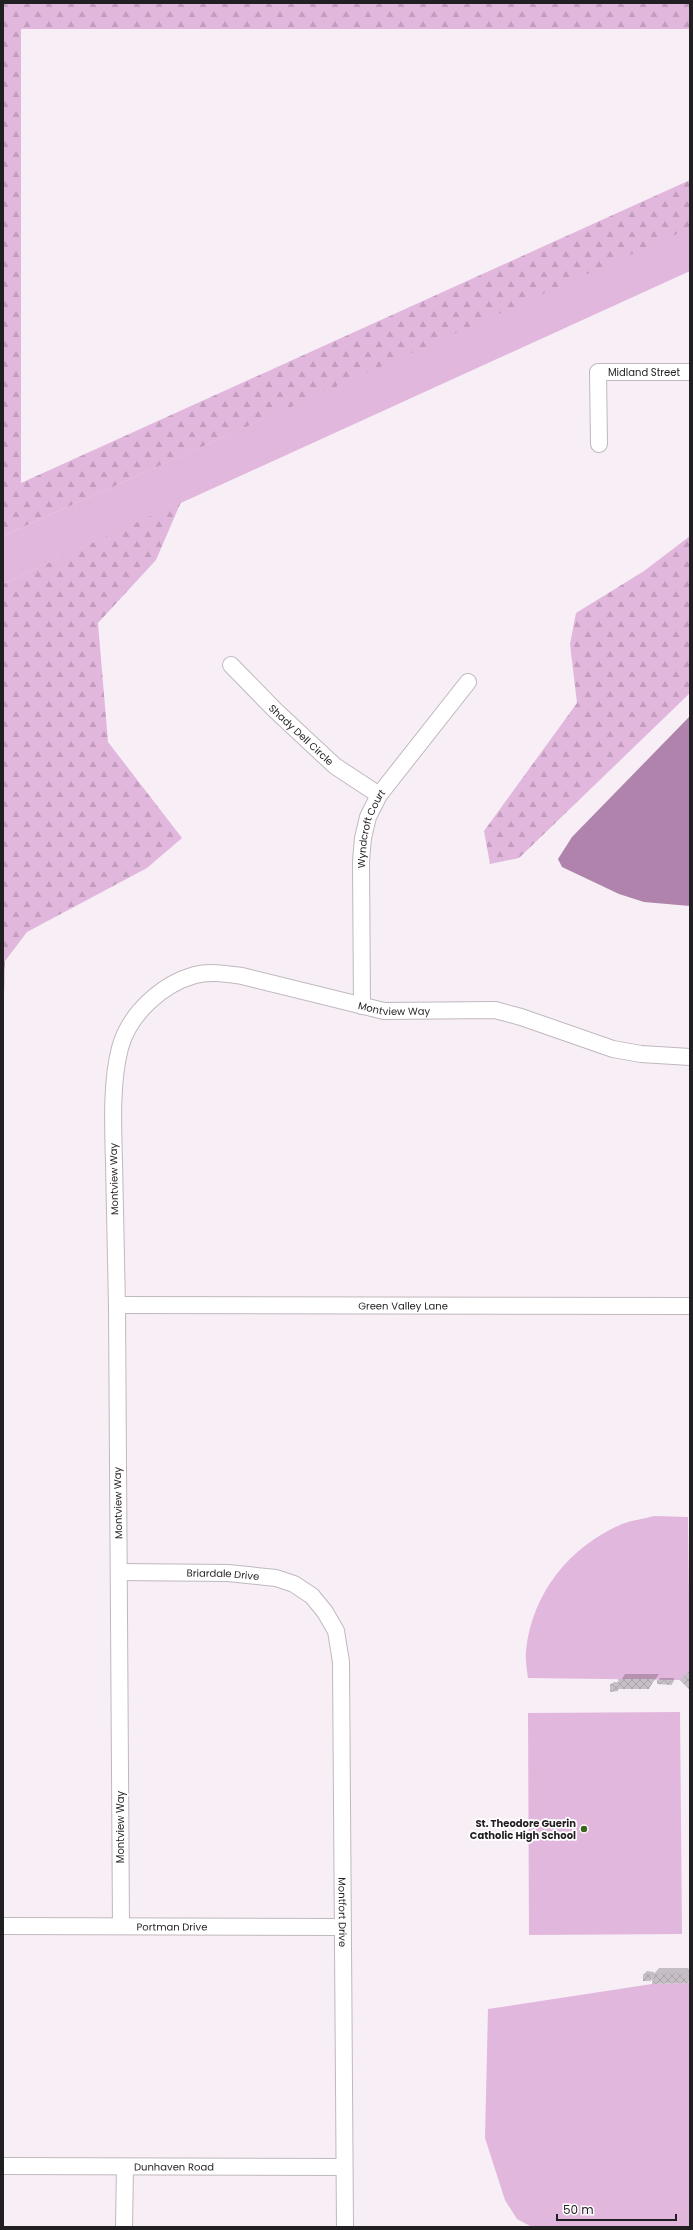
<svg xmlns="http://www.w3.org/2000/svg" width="693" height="2230" font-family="Poppins,sans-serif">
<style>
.grass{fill:#e2b7dd}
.forest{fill:url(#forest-firs)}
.water{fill:#b083ac}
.shadow{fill:#0003}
.building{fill:url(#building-cross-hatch)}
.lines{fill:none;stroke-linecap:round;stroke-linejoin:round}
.street-casing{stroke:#c0b8bf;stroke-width:18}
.street{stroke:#fff;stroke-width:16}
.poi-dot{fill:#3b6420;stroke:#fff;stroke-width:1.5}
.labels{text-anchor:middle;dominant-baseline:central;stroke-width:3.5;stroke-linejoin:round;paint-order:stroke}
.street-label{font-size:10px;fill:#221f22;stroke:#fff}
.poi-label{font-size:10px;font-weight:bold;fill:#221f22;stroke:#fff;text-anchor:end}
</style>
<defs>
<pattern id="forest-firs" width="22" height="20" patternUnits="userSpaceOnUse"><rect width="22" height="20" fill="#e2b7dd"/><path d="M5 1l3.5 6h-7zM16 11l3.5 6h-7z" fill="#c29dbd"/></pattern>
<pattern id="building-cross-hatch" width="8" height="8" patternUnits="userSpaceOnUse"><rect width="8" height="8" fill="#c7bfc6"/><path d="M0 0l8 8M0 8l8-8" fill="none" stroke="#aba4aa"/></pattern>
</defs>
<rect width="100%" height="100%" fill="#f7eef6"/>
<path class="grass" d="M690,227V271L3,584V536Z
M654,1516L688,1517L690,1670L680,1680L528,1678C527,1669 525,1660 526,1651C532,1593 569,1547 622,1524C632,1520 644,1519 654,1516Z
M680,1712L682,1934L529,1935L528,1713Z
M690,1983V2227H532L517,2219L505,2200L485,2138L488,2009L652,1984Z"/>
<path class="forest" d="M3,3H690V29H21V483L690,180V228L3,536Z
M181,502L156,560L98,623L108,742L182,838L147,868L27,932L5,961L3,1031V584Z
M690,536V693L519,858L490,864L484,831L577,703L570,644L576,613L644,571Z"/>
<path class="water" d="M690,716V906L644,902L619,894L562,867L558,859L572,837Z"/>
<path class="shadow" d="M625,1674H659L649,1688H620L618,1690L611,1684L614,1682H620Z
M660,1678H674V1681L672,1684L658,1681Z
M659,1968H688L690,1971V1980L688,1982L654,1977L651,1980H644V1974L647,1971L654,1972V1974Z"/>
<path class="building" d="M690,1670V1690L680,1680Z
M618,1679H654L649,1689H619Z
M657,1680L672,1681V1685L657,1684Z
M610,1684H618V1691L610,1692Z
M682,1973L689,1983L652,1984L653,1974Z
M643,1974H651V1981H643Z"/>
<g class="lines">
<defs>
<g id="street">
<path id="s1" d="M599,444L598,372H690"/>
<path id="s2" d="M231,665L275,710L335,766L379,795"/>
<path id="s3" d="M362,1006L361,861L363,838L368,817L379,795L468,682"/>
<path id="s4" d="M117,1305L690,1306"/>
<path id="s5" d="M119,1572L228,1573L276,1578L294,1584L312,1596L325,1612L336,1631L341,1662L345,2227"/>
<path id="s6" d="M3,1926L341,1927"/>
<path id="s7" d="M121,1926C120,1720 119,1514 117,1308C116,1259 115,1211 114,1162C113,1127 111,1082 120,1048C129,1014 162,984 195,975C210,971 227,974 242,976L384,1011L495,1010L521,1017L613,1049L641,1054L690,1057"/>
<path id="s8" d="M3,2166L344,2167"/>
<path d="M124,2227L125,2167"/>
</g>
</defs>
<use href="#street" class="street-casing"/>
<use href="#street" class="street"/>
</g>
<circle class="poi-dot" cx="584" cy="1829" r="4"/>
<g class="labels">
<g class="street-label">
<text stroke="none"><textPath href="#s1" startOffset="118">Midland Street</textPath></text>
<text stroke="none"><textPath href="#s2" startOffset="99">Shady Dell Circle</textPath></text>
<text stroke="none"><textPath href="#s3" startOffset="179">Wyndcroft Court</textPath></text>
<text stroke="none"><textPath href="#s7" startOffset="1191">Montview Way</textPath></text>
<text transform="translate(114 1179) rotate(-91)">Montview Way</text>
<text stroke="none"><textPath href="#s4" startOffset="286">Green Valley Lane</textPath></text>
<text transform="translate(118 1503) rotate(-91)">Montview Way</text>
<text stroke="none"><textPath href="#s5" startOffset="104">Briardale Drive</textPath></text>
<text transform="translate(120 1827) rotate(-90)">Montview Way</text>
<text stroke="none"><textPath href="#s5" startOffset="522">Montfort Drive</textPath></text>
<text stroke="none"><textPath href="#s6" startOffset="169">Portman Drive</textPath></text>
<text stroke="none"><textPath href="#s8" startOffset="171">Dunhaven Road</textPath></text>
</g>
<g class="poi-label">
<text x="576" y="1823">St. Theodore Guerin<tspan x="576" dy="12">Catholic High School</tspan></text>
</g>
</g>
<rect width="693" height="2230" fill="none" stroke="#221f22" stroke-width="8"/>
<path d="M557 2214v6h119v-6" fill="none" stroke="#221f22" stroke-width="2"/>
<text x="563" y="2214" font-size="12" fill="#221f22" stroke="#ffffff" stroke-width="3" paint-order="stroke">50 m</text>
</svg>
